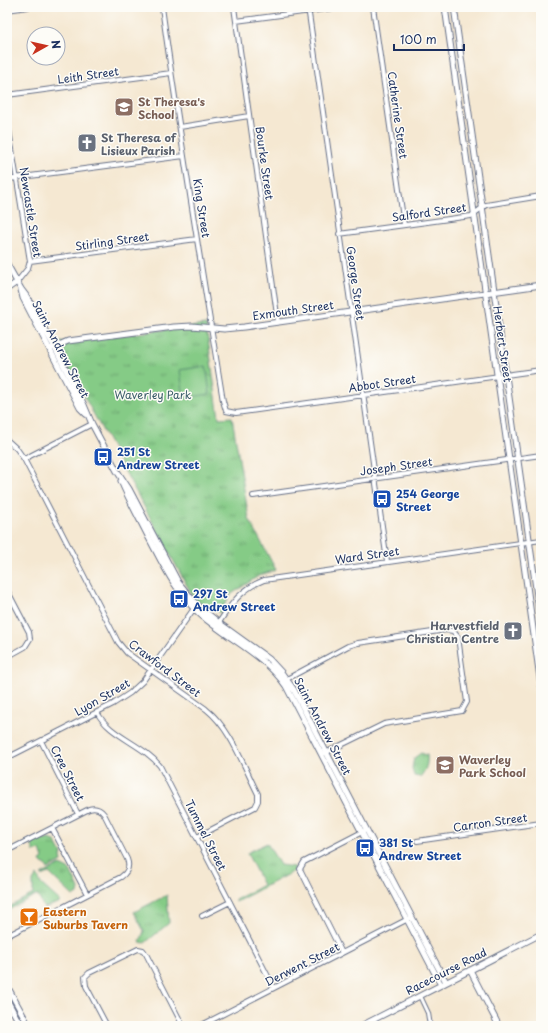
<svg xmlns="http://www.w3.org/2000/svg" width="548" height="1033" font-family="'Playpen Sans',sans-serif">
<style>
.grass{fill:url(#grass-tufts);stroke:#507d72}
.pitch{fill:#85cb86;stroke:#507d72}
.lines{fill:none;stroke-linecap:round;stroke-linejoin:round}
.minor-casing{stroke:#677087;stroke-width:6}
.tertiary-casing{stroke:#677087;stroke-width:7}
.minor{stroke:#fff;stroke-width:4}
.tertiary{stroke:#fff;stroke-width:5}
.labels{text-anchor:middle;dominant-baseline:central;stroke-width:3;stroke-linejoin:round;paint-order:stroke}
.street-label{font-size:11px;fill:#1b2f5e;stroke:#fdfcf7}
.education-label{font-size:11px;font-weight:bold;fill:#785e54;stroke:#fdfcf7;text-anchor:start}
.worship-label{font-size:11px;font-weight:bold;fill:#5b616d;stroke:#fdfcf7;text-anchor:start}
.park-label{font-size:11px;fill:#3b5e6a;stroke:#fdfcf7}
.transit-label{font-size:11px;font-weight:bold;fill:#164399;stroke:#fdfcf7;text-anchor:start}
.food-label{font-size:11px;font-weight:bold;fill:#c56008;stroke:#fdfcf7;text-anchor:start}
</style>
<defs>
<pattern id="grass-tufts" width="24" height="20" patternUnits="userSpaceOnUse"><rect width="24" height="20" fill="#85cb86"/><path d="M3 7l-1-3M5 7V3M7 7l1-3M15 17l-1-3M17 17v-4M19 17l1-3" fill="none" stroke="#6ca571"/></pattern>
</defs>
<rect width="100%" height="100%" fill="#fdfcf7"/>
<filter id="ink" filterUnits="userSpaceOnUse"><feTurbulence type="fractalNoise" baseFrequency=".025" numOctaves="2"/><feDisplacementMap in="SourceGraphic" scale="8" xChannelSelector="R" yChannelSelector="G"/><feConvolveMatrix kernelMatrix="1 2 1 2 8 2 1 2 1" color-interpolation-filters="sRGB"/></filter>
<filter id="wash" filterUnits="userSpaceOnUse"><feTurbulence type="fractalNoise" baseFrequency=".012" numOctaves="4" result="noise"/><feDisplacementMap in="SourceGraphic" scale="16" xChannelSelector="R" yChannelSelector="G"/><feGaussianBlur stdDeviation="0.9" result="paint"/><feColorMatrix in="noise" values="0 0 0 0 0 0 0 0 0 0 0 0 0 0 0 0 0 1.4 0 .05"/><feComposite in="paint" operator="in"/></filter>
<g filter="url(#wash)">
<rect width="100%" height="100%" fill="#f5e8d2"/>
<path class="grass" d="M206,325L219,418L232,417L249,519L276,570L260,575L230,595L221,613L196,601L191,593L55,343Z
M421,753L427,755C428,764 426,770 420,777L414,776L412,768L414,758Z
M42,838L45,840L49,839L55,841L62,854L61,856L62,862L48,869L45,864L41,863L40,861L43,859L40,850L34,852L32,846L34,842Z
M267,843L280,865L295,867L294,871L236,902L235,900L263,885L247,853Z
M60,865L70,870L79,889L78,894L73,896L49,873L42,876L41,875Z
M37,875L41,884L61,902L44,908L38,896H34L10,909L9,907L33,894V881Z
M167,895L169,923L145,943L140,942L144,931L134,912Z"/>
<path class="pitch" d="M206,366L210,394L184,398L180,370Z"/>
</g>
<g filter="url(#ink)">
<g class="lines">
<defs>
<path id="minor" d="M162,7C180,139 202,270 223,401L226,411L236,413L541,370
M234,7L278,322
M308,7L387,561
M373,7L404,225
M7,10L28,7
M236,21L341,7
M7,95L171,73
M7,118L30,261L28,268L17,282
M180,127L249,116
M7,179L184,156
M339,234L471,216L486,205L541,196
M30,261L197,239
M7,440L17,449L24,459L118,642L127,653L206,709C231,729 243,765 258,794V801L255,807L197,837
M24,459L92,424
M253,496L541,455
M7,590L29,632L30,639L25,647L7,657
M218,624C231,604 241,589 264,580L541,540
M285,680L348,646L358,643L446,630L453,631L458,637L467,702L462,711L384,724L325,753
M97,712C109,736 143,744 160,766L274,988
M41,741L78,814
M7,758L113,704L130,693L143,681L195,607
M52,828L87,894
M417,841L541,823
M7,851L89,809C96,807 100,809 104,814L127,859C130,867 128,872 121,877L7,936
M202,916L230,902
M342,953L300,869L304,862L364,831
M420,996L428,1013L430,1026
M107,1026L86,986L85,977L89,973L138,949L143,950L146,954L183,1026
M200,1026L410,918"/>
<path id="tertiary" d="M445,7L541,685
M454,7L541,624
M7,264L21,289L27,297L54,346L84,405L92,424L117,471L129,489L178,582L197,605L219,623L269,659L281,672L294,690L430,952L446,982
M7,289L17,282
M21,290L23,298L80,408L86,414
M50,349L68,341L174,327L192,326L224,329L244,327L541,285
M121,481C129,500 139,518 148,536C163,564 176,593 200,614C228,639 264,654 286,686L441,985
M470,970L499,1026
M7,986L29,1026
M7,1000L21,1026
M361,1026L541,934"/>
</defs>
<use href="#minor" class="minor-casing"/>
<use href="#tertiary" class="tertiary-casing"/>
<use href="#minor" class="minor"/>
<use href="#tertiary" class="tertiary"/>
</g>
</g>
<defs>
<symbol id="school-square" viewBox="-11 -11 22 22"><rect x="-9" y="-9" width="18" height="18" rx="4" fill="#8d6e63" stroke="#fdfcf7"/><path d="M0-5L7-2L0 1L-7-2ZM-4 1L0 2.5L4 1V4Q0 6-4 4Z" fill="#fff"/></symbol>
<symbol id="church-square" viewBox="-11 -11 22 22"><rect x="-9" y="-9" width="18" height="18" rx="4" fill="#6b7280" stroke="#fdfcf7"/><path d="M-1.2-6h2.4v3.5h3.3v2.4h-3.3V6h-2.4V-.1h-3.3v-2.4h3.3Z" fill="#fff"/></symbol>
<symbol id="bus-square" viewBox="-11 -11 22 22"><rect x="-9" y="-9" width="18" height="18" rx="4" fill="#1a4fb4" stroke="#fdfcf7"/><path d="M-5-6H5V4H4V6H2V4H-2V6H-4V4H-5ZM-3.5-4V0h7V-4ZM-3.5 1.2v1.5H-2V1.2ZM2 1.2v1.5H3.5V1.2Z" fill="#fff"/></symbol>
<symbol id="bar-square" viewBox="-11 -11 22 22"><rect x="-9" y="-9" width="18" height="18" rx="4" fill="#e8710a" stroke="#fdfcf7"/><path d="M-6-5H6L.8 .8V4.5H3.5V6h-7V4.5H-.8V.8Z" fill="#fff"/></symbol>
</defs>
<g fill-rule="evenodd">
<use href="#school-square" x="113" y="96" width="22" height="22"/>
<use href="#church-square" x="76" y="132" width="22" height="22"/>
<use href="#bus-square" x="92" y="446" width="22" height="22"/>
<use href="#bus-square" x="371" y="488" width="22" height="22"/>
<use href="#bus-square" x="168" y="588" width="22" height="22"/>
<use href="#church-square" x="502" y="620" width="22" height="22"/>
<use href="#school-square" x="434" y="754" width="22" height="22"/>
<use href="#bus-square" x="354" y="837" width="22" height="22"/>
<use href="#bar-square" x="18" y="906" width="22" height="22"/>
</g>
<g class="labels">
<g class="street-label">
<text transform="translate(88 75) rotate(-8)">Leith Street</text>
<text transform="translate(398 115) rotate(82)">Catherine Street</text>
<text transform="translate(265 163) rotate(82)">Bourke Street</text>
<text transform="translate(202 208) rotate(81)">King Street</text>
<text transform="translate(31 212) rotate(81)">Newcastle Street</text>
<text transform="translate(429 212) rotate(-8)">Salford Street</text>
<text transform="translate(112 241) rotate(-8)">Stirling Street</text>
<text transform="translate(356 283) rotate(82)">George Street</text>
<text transform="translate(293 310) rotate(-8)">Exmouth Street</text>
<text transform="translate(503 344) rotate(82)">Herbert Street</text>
<text transform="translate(61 349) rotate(62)">Saint Andrew Street</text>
<text transform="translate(382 383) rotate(-8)">Abbot Street</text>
<text transform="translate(396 466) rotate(-8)">Joseph Street</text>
<text transform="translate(367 555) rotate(-8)">Ward Street</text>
<text transform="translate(165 668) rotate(37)">Crawford Street</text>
<text transform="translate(102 697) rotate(-30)">Lyon Street</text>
<text transform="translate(323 726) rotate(62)">Saint Andrew Street</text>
<text transform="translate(68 773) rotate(63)">Cree Street</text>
<text transform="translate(490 822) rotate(-8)">Carron Street</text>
<text transform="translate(206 835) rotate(63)">Tummel Street</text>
<text transform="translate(302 964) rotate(-27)">Derwent Street</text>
<text transform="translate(446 971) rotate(-27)">Racecourse Road</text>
</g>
<g class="education-label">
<text x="138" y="101">St Theresa's<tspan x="138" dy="13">School</tspan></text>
<text x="459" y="759">Waverley<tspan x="459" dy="13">Park School</tspan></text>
</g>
<g class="worship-label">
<text x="101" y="137">St Theresa of<tspan x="101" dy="13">Lisieux Parish</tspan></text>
<text x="499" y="625" text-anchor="end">Harvestfield<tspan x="499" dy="13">Christian Centre</tspan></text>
</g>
<g class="park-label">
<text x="153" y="394">Waverley Park</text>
</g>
<g class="transit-label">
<text x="117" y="451">251 St<tspan x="117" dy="13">Andrew Street</tspan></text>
<text x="396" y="493">254 George<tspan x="396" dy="13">Street</tspan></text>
<text x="193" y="593">297 St<tspan x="193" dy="13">Andrew Street</tspan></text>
<text x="379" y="842">381 St<tspan x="379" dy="13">Andrew Street</tspan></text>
</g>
<g class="food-label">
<text x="43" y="911">Eastern<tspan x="43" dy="13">Suburbs Tavern</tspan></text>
</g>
</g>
<rect width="548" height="1033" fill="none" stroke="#fdfcf7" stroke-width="24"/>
<g transform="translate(46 46) rotate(82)"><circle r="19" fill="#fdfcf7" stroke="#a3aaba"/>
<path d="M0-3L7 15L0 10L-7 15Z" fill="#c8321e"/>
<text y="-6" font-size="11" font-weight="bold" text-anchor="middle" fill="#1b2f5e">N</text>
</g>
<path d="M394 44v6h70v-6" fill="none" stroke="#1b2f5e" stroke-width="2"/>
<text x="400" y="44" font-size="12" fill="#1b2f5e" stroke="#fdfcf7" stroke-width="3" paint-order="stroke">100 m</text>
</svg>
